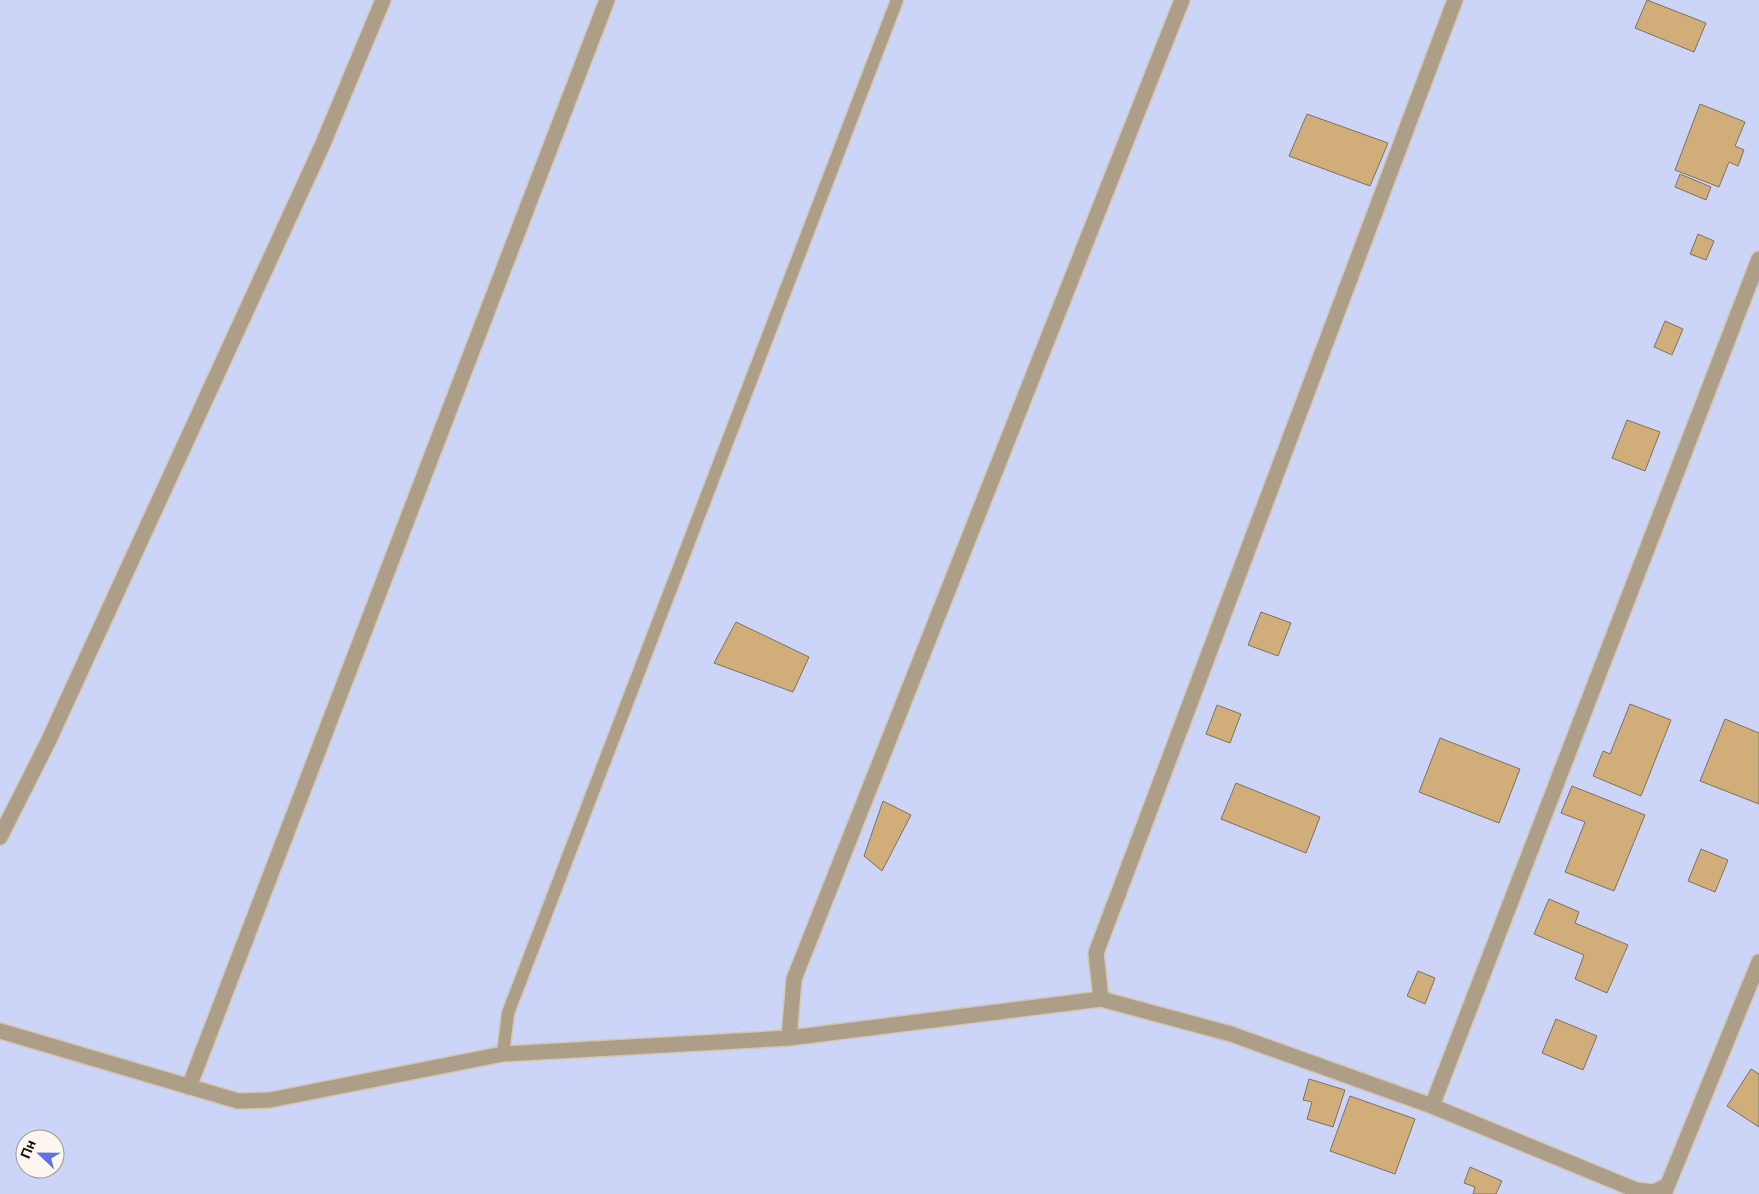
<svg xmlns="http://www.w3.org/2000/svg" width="1759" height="1194" font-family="Barlow,sans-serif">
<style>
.green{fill:#ccd5f8;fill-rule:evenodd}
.building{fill:#d1ad79;stroke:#7d7160}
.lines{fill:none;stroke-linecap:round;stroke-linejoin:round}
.service-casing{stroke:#d2c6b5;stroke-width:15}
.minor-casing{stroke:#d2c6b5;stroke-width:18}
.service{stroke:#ad9e87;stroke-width:12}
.minor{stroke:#ad9e87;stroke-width:15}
</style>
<rect width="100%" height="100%" fill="#f7e9d6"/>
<path class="green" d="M0,0H1759V1194H0ZM25,1139H55V1169H25Z"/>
<path class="building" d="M1647,0L1706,23L1694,52L1635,28Z
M1700,104L1745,122L1735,146L1744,150L1738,166L1729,162L1719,187L1675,170Z
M1307,114L1388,143L1370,186L1289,156Z
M1680,174L1711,187L1706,200L1675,187Z
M1698,234L1714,241L1706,260L1690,254Z
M1665,321L1683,329L1672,355L1654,347Z
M1627,420L1660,432L1645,471L1612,458Z
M1261,612L1291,623L1278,656L1248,645Z
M736,622L809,657L793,692L714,663Z
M1630,704L1671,720L1641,796L1593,776L1603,751L1610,754Z
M1217,705L1241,714L1230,743L1206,734Z
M1725,719L1759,733V804L1700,781Z
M1440,738L1520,769L1499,823L1419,792Z
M1236,783L1320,817L1306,853L1221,819Z
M1572,786L1645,815L1614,891L1565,872L1585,822L1561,813Z
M883,801L911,815L882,871L864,856Z
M1701,849L1728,860L1715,892L1688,881Z
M1549,899L1579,912L1575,923L1628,945L1607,993L1575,979L1584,955L1534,934Z
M1418,971L1435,978L1425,1004L1407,996Z
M1556,1019L1597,1036L1583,1070L1542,1053Z
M1751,1069L1759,1074V1127L1727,1106Z
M1309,1079L1345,1090L1333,1127L1307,1119L1312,1102L1303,1100Z
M1350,1096L1415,1119L1395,1174L1330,1151Z
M1470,1167L1502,1181L1496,1194H1473L1475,1187L1464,1183Z"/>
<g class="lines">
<defs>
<path id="service" d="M503,1054L508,1013L897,0"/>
<path id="minor" d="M0,837L48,742L322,146L383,0
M1101,999L1096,953L1455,0
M0,1031L238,1101L270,1100L503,1054L789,1038L1101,999L1231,1034L1432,1106L1636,1190L1654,1192L1666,1186
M789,1038L794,979L1182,0
M189,1087L607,0
M1432,1106L1759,259
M1664,1194L1759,962"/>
</defs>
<use href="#service" class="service-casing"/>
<use href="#minor" class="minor-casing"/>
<use href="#service" class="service"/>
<use href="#minor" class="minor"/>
</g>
<g transform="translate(40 1154) rotate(292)"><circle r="24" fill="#fdf7f0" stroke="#9e9992"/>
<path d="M0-4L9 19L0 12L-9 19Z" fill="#5f72e9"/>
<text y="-8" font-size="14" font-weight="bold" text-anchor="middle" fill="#100c06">Пн</text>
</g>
</svg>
